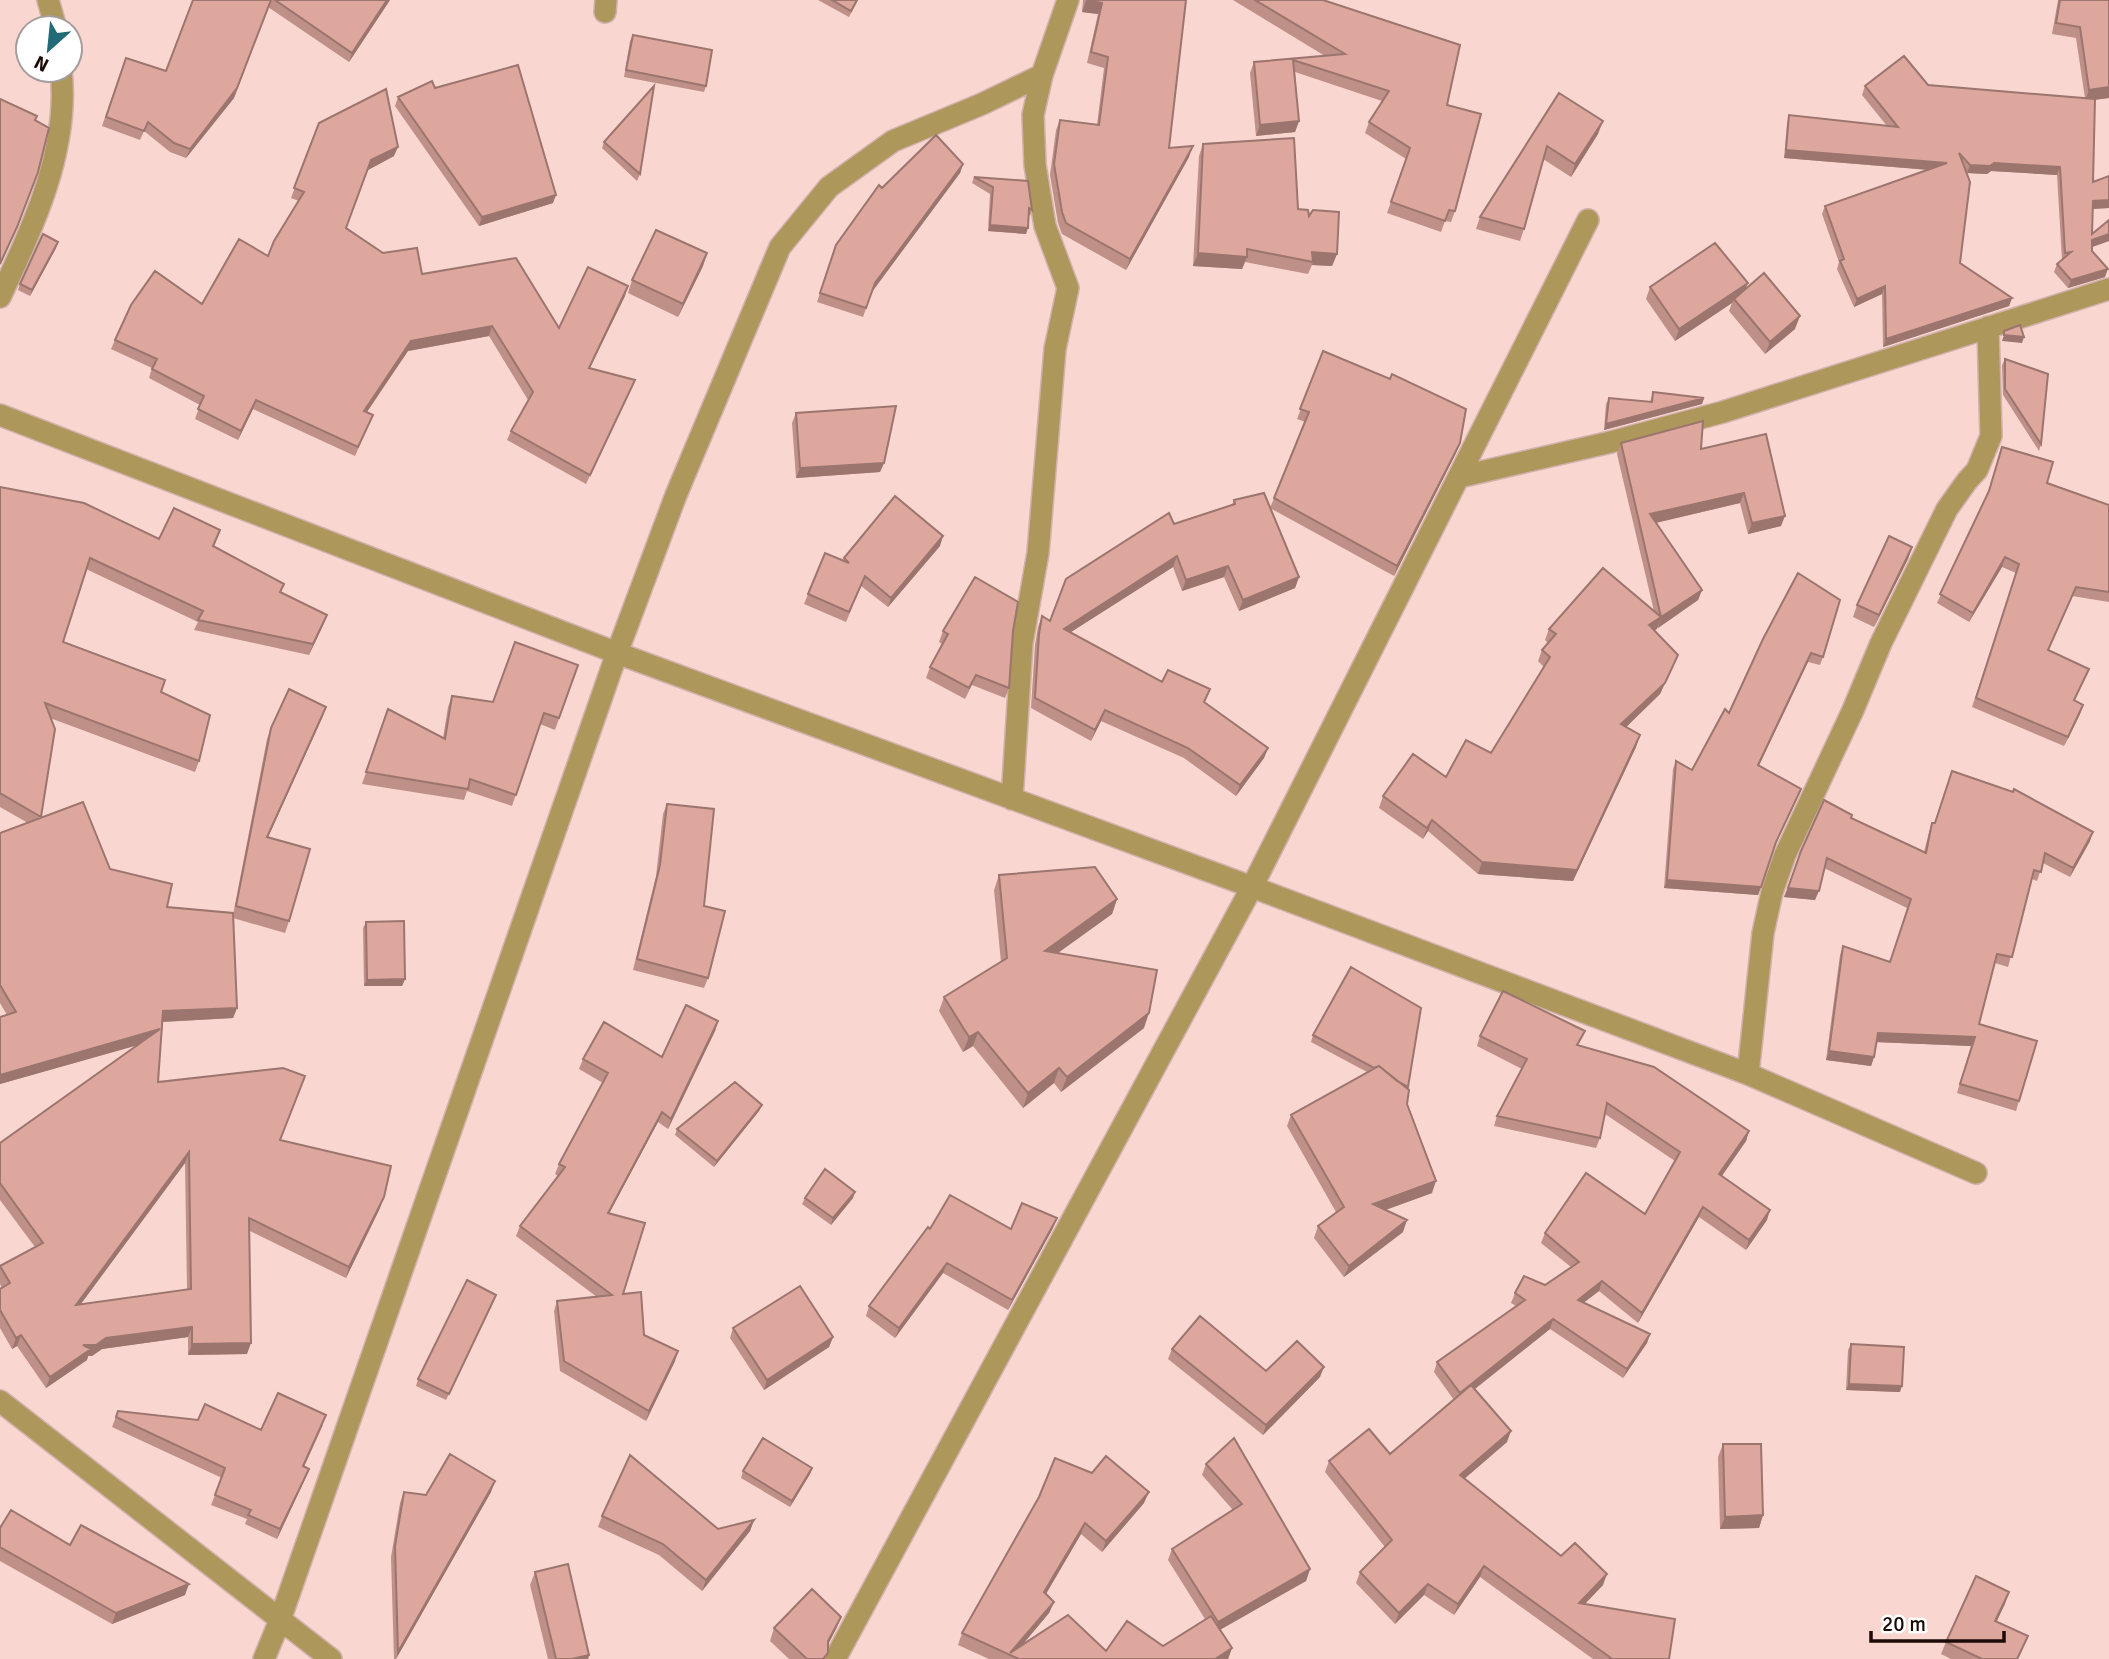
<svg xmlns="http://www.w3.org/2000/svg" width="2109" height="1659" font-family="Signika,sans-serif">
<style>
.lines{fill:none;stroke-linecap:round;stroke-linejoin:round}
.street-casing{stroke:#d1b1ac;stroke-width:24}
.street{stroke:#ad975a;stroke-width:21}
.wall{fill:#be9087;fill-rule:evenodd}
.shaded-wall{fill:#9b756e}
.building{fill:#dda79d;stroke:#9b756e;stroke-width:2;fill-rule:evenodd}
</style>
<rect width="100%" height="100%" fill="#f9d6d0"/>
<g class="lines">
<defs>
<path id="street" d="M48,0L56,28
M605,12L606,0
M0,297C33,228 70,148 61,70
M0,415L617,653L1252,887L1748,1074L1976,1173
M1459,477L1611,442L1723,412L2109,289
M1012,799L1022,643L1038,553L1055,349L1068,288L1045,226L1035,165L1033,115L1042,75L1068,0
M1748,1074L1763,933L1772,892L1785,855L1853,710L1881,643L1947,509L1967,481L1977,470L1991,436L1988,327
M0,1401L331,1659
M264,1659L280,1620L617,653L676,495L780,247L829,187L893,141L982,104L1042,75
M835,1659L1252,887L1588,220"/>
</defs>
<use href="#street" class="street-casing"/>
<use href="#street" class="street"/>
</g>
<path class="wall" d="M193,0H390L349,62L268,7L234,98L186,158L170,152L144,131L140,140L102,126L126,58L166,71Z
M818,0H858L849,17Z
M1083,0H1186L1169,148L1189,157L1126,270L1062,234L1058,223L1050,175L1056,130L1060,120L1097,125L1104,68L1087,63L1098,14L1082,12Z
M1233,0H1323L1447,105L1455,211L1451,222L1445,221L1441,232L1387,213L1406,159L1365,133L1369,122L1382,101L1295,72L1299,121L1295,132L1256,136L1250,73L1254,62L1325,56Z
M2058,0H2109V98L2094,100L2093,182L2109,176V208L2093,209L2092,234L2109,241L2092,247V251L2105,277L2068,288L2054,272L2057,264L2062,260L2057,175L1991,171L1987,174L1967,173L1960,263L2012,298L2009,306L1883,347L1882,294L1854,307L1837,269L1839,262L1822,214L1825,206L1928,170L1784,158L1787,123L1789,115L1887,126L1862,95L1865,86L1928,85L2085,98L2076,38L2052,34Z
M633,35L706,86L704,92L624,77L630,41Z
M435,88L553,203L479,226L395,106L398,97Z
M1559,93L1598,134L1571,177L1543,159L1524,229L1520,241L1476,229L1480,217Z
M319,123L394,156L368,170L346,228L383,253L422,274L559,328L625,296L590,368L631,389L586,484L507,440L511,431L528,400L489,336L408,351L366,412L373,415L355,456L253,409L238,440L195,419L200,405L149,378L152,368L111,349L115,340L202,304L268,256L299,201L291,198Z
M604,142L640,174L637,181L602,148Z
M1203,144L1309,216L1337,254L1332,266L1312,265L1308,274L1245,262L1242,269L1193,266L1199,156Z
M963,164L960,173L872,291L863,317L817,302L836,245Z
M974,177L1032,210L1030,216L1029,215L1026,234L988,231L990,194L972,183Z
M56,248L30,296L18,290L20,284Z
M707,253L703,266L678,317L628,293L632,280Z
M1650,287L1746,289L1795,329L1765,354L1729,311L1732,303L1675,341L1646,299Z
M1323,351L1456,453L1394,576L1270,508L1305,422L1297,419Z
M2005,359L2041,444L2039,451L2003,395L2002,365Z
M1653,392L1704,398L1702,404L1604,430L1606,404L1609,398L1650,402Z
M796,413L884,463L880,472L796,478L792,423Z
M1621,443L1701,449L1781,526L1748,534L1740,503L1656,523L1702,590L1698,600L1658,628L1657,627L1654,630L1678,655L1660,694L1626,727L1636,747L1573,881L1478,874L1428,831L1423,839L1379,808L1383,796L1446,777L1491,753L1544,667L1538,661L1542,650L1548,643L1545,640L1549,629L1654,611L1617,454Z
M2002,447L2047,483L2109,505V602L2072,596L2048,650L2089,669L2075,700L2080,714L2064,746L1972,707L2016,573L2002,567L1969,622L1937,603L1987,495Z
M0,487L159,539L220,530L214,547L284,584L281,592L323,625L309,655L194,630L198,622L86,569L63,642L161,692L199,761L195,772L50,718L55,729L41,818L110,869L167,907L233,915L267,739L271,728L322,718L268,837L289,921L285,933L233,918L237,1008L233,1018L163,1022L158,1082L281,1140L380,1208L346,1278L250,1231L247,1354L188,1355V1337L102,1349L92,1356H88L87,1360L46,1388L17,1346L12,1349L0,1328V1289L2,1288L0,1284V1266L35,1247L0,1200V1143L137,1045L0,1084V1017L7,1015L0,1003V833L28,823L0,807ZM185,1163L187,1290L80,1305Z
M1234,500L1299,577L1295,588L1239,611L1224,577L1182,591L1173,567L1071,632L1162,682L1205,703L1268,748L1264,758L1236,796L1184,758L1101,721L1091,741L1031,708L1035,645L1038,627L1042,616L1050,621L1174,524L1232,505Z
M940,546L888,607L861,586L846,622L804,604L825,553L843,560L844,558Z
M1912,547L1908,559L1874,627L1853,617L1857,605Z
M943,631H1013L1009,688L1005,698L972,685L965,699L926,678L930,667L942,644L939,642Z
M1763,639L1823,657L1820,665L1808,662L1758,766L1801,789L1798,797L1774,848L1758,895L1664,888L1673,769L1676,761L1692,770L1729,713Z
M578,665L555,730L540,724L512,806L467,791L464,800L362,784L388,709L443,738L448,707L452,696L493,702Z
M667,804L704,906L708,978L704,988L633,970L656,876L663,814Z
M1851,818L1924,852L1929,832L1932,823L2090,841L2070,877L2043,863L2037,881L2032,879L2008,967L1995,963L1979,1024L2019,1101L2016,1111L1957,1093L1971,1046L1876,1042L1874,1057L1871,1066L1826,1060L1840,955L1843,946L1890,962L1907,908L1824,868L1815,900L1784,897L1801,851Z
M999,875L1117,899L1112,914L1057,953L1144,1028L1061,1092L1054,1083L1023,1108L973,1046L963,1052L939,1011L944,997L1001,962L994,890Z
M366,922L405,979L402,986H364L363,928Z
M718,1021L715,1031L668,1129L658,1122L609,1213L623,1294L644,1335L675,1361L646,1421L560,1371L554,1311L557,1301L597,1297L516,1236L520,1226L558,1176L555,1174L559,1164L603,1083L579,1069L583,1059L662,1057Z
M1585,1031L1578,1045L1749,1131L1746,1141L1722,1176L1767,1220L1746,1250L1699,1217L1638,1323L1599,1291L1583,1303L1650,1334L1647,1343L1623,1378L1550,1329L1475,1389L1507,1442L1464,1479L1561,1556L1603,1585L1585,1604L1669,1659H1593L1480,1577L1454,1615L1424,1595L1395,1624L1356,1583L1360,1572L1385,1547L1325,1472L1329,1461L1390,1454L1454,1400L1434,1372L1437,1362L1516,1306L1511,1303L1515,1293L1545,1285L1571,1267L1541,1243L1545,1233L1645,1214L1675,1161L1605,1114L1600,1138L1596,1148L1494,1126L1497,1116L1522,1069L1477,1046L1480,1036Z
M1313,1035L1408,1087L1407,1104L1432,1193L1385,1210L1403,1232L1344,1277L1314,1238L1318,1226L1336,1212L1287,1126L1291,1115L1367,1072L1311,1042Z
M762,1105L759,1111L714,1167L675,1135L677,1129Z
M805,1198H853L831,1225L802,1204Z
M1053,1228L1008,1310L943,1273L895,1338L866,1316L869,1306L930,1229H1011Z
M496,1295L446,1400L416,1386L418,1379Z
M733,1328L833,1337L829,1347L764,1390L730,1338Z
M1851,1344L1900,1392L1846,1390L1848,1350Z
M1172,1349L1266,1371L1320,1377L1263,1435L1168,1359Z
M118,1411L261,1430L323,1425L304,1467L309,1469L305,1479L277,1539L245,1524L247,1519L211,1505L222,1478L112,1427Z
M1723,1444L1763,1515L1759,1528L1720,1529L1718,1457Z
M1206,1464L1310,1569L1306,1581L1220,1630L1232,1648L1228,1659H989L958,1645L962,1633L1039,1497L1144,1503L1102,1552L1081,1534L1046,1594L1054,1602L1049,1613L1022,1645L1106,1651L1163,1646L1205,1619L1168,1560L1172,1549L1233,1510L1202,1475Z
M812,1468L810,1474L790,1507L741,1478L743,1471Z
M404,1492L426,1495L491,1492L396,1659H394L391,1557L400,1503Z
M602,1516L718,1529L754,1520L750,1531L702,1591L659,1555L598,1527Z
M0,1528L70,1545L185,1595L112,1624L0,1561Z
M535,1572L589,1655L588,1659H548L530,1585Z
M2009,1592L1997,1621L2023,1649L2018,1659H1951L1941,1654L1946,1642Z
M841,1617L836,1629L828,1645L826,1659H789L770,1641L774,1628Z"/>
<path class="shaded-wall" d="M271,0L234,98L186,158L190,149Z
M387,0H390L349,62L352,53Z
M1086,1L1102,3L1098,14L1082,12Z
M2109,87V98L2085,101L2089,90Z
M1299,121L1295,132L1256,136L1260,125Z
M1603,121L1598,134L1571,177L1575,164Z
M1193,146L1189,157L1126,270L1130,259Z
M398,147L394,156L368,170L371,160Z
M1786,150L1947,163L1944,171L1784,158Z
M1994,163L2060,167L2057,175L1991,171L1987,174L1967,173L1970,165Z
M963,164L960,173L872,292L875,283Z
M556,195L553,203L479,226L482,217Z
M2109,200V208L2090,209L2093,201Z
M990,225L1028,228L1026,234L988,231Z
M2109,234V241L2089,248L2092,240Z
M58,242L56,248L30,296L32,290Z
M1312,252L1337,254L1332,266L1312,265L1313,262Z
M707,253L703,266L678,317L683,304Z
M1198,253L1247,257L1242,269L1193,266Z
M2108,269L2105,277L2068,288L2071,280Z
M1748,283L1743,295L1734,299L1732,303L1675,341L1679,329Z
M628,286L625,296L585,377L589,368Z
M1885,286L1882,294L1854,307L1857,299Z
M2012,298L2009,306L1883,347L1886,339Z
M1800,316L1795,329L1765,354L1770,342Z
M492,326L489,336L408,351L361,421L364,411L411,341Z
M2004,335L2024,337L2022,343L2002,341Z
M1704,398L1702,404L1604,430L1606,424Z
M256,400L253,409L238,440L241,431Z
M1460,443L1456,453L1394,576L1397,566Z
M884,463L880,472L796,478L800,468Z
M1744,493L1740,503L1646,525L1650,514Z
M1785,516L1781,526L1748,534L1752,523Z
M943,536L940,546L888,607L891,598Z
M1912,547L1908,559L1874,627L1879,615Z
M1177,556L1173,567L1060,639L1064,629Z
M2005,557L2002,567L1969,622L1973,613Z
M1228,566L1224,577L1182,591L1186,580Z
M1299,577L1295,588L1239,611L1243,600Z
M1702,590L1698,600L1658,628L1661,617Z
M327,615L323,625L309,655L313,644Z
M1661,617L1657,629L1645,636L1649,625Z
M1811,653L1808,662L1755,774L1758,765Z
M1678,655L1660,694L1617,736L1621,724Z
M2083,705L2080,714L2064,746L2068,737Z
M326,707L322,718L263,848L267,837Z
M1105,710L1101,721L1091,741L1095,730Z
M1640,735L1636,747L1573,881L1478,874L1482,862Z
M1268,748L1264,758L1236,796L1240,785Z
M1432,820L1428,831L1423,839L1427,828Z
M2093,832L2090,841L2070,877L2073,868Z
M1667,880L1761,887L1758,895L1664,888Z
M1788,888L1819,891L1815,900L1784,897Z
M1117,899L1112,914L1040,966L1045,951Z
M405,979L402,986H364L367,980Z
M237,1008L233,1018L159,1022L163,1011Z
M1149,1013L1144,1028L1061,1092L1067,1077Z
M718,1021L715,1031L668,1129L671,1119Z
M160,1029L156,1040L0,1084V1075Z
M978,1032L973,1046L963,1052L969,1037Z
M1878,1033L1975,1037L1971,1046L1874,1042Z
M1829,1051L1874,1057L1871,1066L1826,1060Z
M1059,1068L1054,1083L1023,1108L1028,1093Z
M762,1105L759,1111L714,1167L717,1161Z
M662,1112L658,1122L604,1223L608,1213Z
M1749,1131L1746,1141L1716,1184L1719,1174Z
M189,1152L185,1163L72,1316L76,1305Z
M1436,1181L1432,1193L1369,1216L1373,1204Z
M855,1192L853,1198L831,1225L833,1218Z
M384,1197L380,1208L346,1278L349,1267Z
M1703,1207L1699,1217L1638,1323L1642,1313Z
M1770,1210L1767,1220L1746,1250L1749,1240Z
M1057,1218L1053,1228L1008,1310L1012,1300Z
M1407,1220L1403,1232L1344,1277L1349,1266Z
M947,1263L943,1273L895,1338L899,1328Z
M1602,1281L1599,1291L1574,1310L1578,1300Z
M496,1295L494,1301L446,1400L449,1394Z
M1553,1319L1550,1329L1457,1403L1460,1393Z
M192,1327L188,1337L102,1349L92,1356H88L87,1360L46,1388L50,1377L83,1345L106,1338Z
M1650,1334L1647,1343L1623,1378L1627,1369Z
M21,1335L17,1346L12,1349L16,1338Z
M833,1337L829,1347L764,1390L767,1380Z
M251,1343L247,1354L188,1355L192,1344Z
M678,1351L675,1361L646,1421L649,1411Z
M1324,1367L1320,1377L1263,1435L1266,1425Z
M1849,1384L1902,1386L1900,1392L1846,1390Z
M1511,1431L1507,1442L1456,1486L1460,1475Z
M812,1468L810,1474L790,1507L792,1501Z
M309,1469L305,1479L277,1539L280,1529Z
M495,1481L491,1492L396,1659L398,1652Z
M1149,1492L1144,1503L1102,1552L1106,1541Z
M1763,1515L1759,1528L1720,1529L1725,1517Z
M754,1520L750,1531L702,1591L706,1580Z
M1085,1523L1081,1534L1040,1604L1044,1592Z
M1484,1566L1480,1577L1454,1615L1458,1604Z
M1310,1569L1306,1581L1214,1633L1218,1622Z
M1607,1574L1603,1585L1575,1614L1579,1603Z
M189,1584L185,1595L112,1624L116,1613Z
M1428,1584L1424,1595L1395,1624L1399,1613Z
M2009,1592L2005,1604L1991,1633L1995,1621Z
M1054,1602L1049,1613L1013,1656L1010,1653Z
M841,1617L836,1629L823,1653L828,1641Z
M1232,1648L1228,1659H1215Z
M589,1655L588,1659H572Z"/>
<path class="building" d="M193,0H271L237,88L190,149L174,143L148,122L144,131L106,117L126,58L166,71Z
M275,0H387L352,53Z
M832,0H857L851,11Z
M1086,0H1186L1169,148L1193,146L1130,259L1066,223L1062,212L1054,164L1060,120L1099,125L1108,57L1091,52L1102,3Z
M1255,0H1323L1460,45L1447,105L1481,114L1455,211L1449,210L1445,221L1391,202L1410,148L1369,122L1389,91L1293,60L1299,121L1260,125L1254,62L1345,54Z
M2060,0H2109V87L2089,90L2080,27L2056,23Z
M633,35L712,50L706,86L626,70Z
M1904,56L1928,85L2095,99L2093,182L2109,176V200L2093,201L2092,234L2109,220V234L2092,240V251L2108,269L2071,280L2057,264L2071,252L2065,253L2060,167L1994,163L1990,166L1970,165L1959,153L1970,182L1960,263L2012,298L1886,339L1885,286L1857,299L1840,261L1844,259L1825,206L1947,163L1786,150L1789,115L1898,127L1865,86Z
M518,65L556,195L482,217L398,97L432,81L435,88Z
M654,86L640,174L604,142Z
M386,89L398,147L371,160L346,228L383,253L417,248L422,274L516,258L559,328L588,267L628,286L589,368L635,380L590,475L511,431L533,392L492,326L411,341L364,411L373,415L358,447L256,400L241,431L198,409L204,396L152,369L157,359L115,340L131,305L155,271L202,304L239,239L268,256L274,241L304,192L294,188L319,123Z
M1559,93L1603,121L1575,164L1547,146L1524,229L1480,217Z
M0,99L37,116L35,120L49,128L38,172L17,227L0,264Z
M936,135L963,164L875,283L866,308L820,293L836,245L879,185L882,188Z
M1294,138L1298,209L1308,210L1309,216L1313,210L1339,212L1337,254L1312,252L1313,262L1247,249V257L1198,253L1203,144Z
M974,177L1028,181L1032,210L1029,208L1028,228L990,225L993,187Z
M656,230L707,253L683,304L632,280Z
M43,234L58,242L32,290L20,284Z
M1715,243L1748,283L1679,329L1650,287Z
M1764,273L1800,316L1770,342L1734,299Z
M2020,325L2024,337L2004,335V331Z
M1323,351L1390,379L1392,374L1466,409L1460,443L1397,566L1274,498L1309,412L1300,409Z
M2005,359L2048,374L2041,444L2005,389Z
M1653,392L1704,398L1606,424L1609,398L1652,402Z
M896,406L884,463L800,468L796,413Z
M1703,421L1701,449L1766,434L1785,516L1752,523L1744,493L1650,514L1702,590L1661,617L1621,443Z
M2002,447L2053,462L2047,483L2109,505V592L2076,587L2048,650L2089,669L2074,700L2083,705L2068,737L1976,698L2019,564L2005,557L1973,613L1940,594L1989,491Z
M0,487L84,503L159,539L174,508L220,530L213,546L284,584L280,592L327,615L313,644L198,620L203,611L90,558L63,642L165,680L161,692L210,715L199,761L45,703L55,729L41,817L0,793Z
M1264,493L1299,577L1243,600L1228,566L1186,580L1177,556L1064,629L1162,682L1168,670L1210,689L1204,702L1268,748L1240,785L1188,748L1105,710L1095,730L1035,698L1039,634L1042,616L1050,621L1066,579L1169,513L1174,524L1235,504L1234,500Z
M895,496L943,536L891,598L865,576L849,612L808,594L825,553L849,563L844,558Z
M1889,536L1912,547L1879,615L1857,605Z
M1603,568L1661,617L1649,625L1678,655L1665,683L1621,724L1640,735L1577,870L1482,862L1432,820L1427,828L1383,796L1413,754L1446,777L1466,740L1491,753L1550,657L1542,650L1556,634L1549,629Z
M1798,573L1840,600L1823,657L1811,653L1758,765L1801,789L1776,842L1761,887L1667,880L1676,761L1692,770L1725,709L1729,713L1763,639Z
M975,577L1018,602L1013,631L1009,688L976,675L969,688L930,667L948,634L943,631Z
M515,642L578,665L559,718L544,713L516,795L470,779L468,789L366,772L388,709L445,739L452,696L493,702Z
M289,689L326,707L267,837L310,849L289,921L236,906L271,728Z
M1952,771L2013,792L2014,789L2093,832L2073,868L2045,853L2041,872L2034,870L2012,957L1997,954L1979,1024L2037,1041L2019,1101L1960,1084L1975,1037L1878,1033L1874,1057L1829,1051L1843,946L1890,962L1911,899L1827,858L1819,891L1788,888L1801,851L1824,800L1852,815L1851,818L1926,853L1932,823H1935Z
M83,802L110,869L172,884L167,907L233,913L237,1008L163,1011L158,1082L283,1068L305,1076L280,1140L391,1166L384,1197L349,1267L249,1218L251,1343L192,1344V1327L106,1338L96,1345H83L91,1349L50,1377L21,1335L16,1338L0,1310V1289L10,1283L0,1266L43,1243L0,1183V1143L160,1029L0,1075V1017L16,1012L0,985V833ZM189,1152L191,1289L76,1305Z
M667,804L714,809L704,906L725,911L708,978L637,959L660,865Z
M1095,867L1117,899L1045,951L1157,970L1149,1013L1067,1077L1059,1068L1028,1093L978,1032L969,1037L944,997L1007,958L999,875Z
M404,921L405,979L367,980L366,922Z
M1351,967L1421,1008L1408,1087L1397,1081L1379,1066L1374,1068L1313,1035Z
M1503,991L1585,1031L1577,1045L1654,1067L1749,1131L1719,1174L1770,1210L1749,1240L1703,1207L1642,1313L1602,1281L1578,1300L1650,1334L1627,1369L1553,1319L1460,1393L1437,1362L1525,1300L1515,1293L1524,1276L1545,1285L1579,1262L1545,1233L1586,1173L1645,1214L1680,1152L1607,1103L1600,1138L1497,1116L1527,1059L1480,1036Z
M686,1005L718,1021L671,1119L662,1112L608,1213L645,1223L623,1294L641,1292L644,1335L678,1351L649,1411L564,1361L557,1301L612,1295L520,1226L565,1167L559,1164L608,1073L583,1059L604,1022L662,1057Z
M1379,1066L1409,1090L1407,1104L1436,1181L1373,1204L1407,1220L1349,1266L1318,1226L1344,1207L1291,1115Z
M735,1082L762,1105L717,1161L677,1129Z
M825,1169L855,1192L833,1218L805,1198Z
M950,1195L1011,1229L1022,1203L1057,1218L1012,1300L947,1263L899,1328L869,1306L928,1227L930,1229Z
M467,1280L496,1295L449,1394L418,1379Z
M800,1286L833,1337L767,1380L733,1328Z
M1200,1316L1266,1371L1297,1341L1324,1367L1266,1425L1172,1349Z
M1851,1344L1904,1347L1902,1386L1849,1384Z
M1471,1385L1511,1431L1460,1475L1561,1556L1575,1543L1607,1574L1579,1603L1675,1619L1669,1659H1610L1611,1658L1484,1566L1458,1604L1428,1584L1399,1613L1360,1572L1392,1540L1329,1461L1369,1429L1390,1454Z
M278,1393L326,1415L303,1466L309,1469L280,1529L248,1515L251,1510L215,1495L225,1468L116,1417L118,1411L198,1420L205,1404L261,1430Z
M763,1438L812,1468L792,1501L743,1471Z
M1234,1438L1310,1569L1218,1622L1172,1549L1242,1504L1206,1464Z
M1723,1444H1761L1763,1515L1725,1517Z
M450,1454L495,1481L398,1652L395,1546L404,1492L426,1495Z
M630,1455L718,1529L754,1520L706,1580L663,1544L602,1516Z
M1106,1456L1149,1492L1106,1541L1085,1523L1044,1592L1054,1602L1010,1653L1068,1615L1106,1651L1127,1621L1163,1646L1211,1616L1232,1648L1215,1659H1019L962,1633L1039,1497L1055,1458L1092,1473Z
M11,1510L70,1545L81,1525L189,1584L116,1613L0,1547V1528Z
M568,1564L589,1655L572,1659H556L535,1572Z
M1976,1576L2009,1592L1995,1621L2028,1636L2017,1659H1982L1946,1642Z
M812,1589L841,1617L828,1641V1653L823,1659H807L774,1628Z"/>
<g transform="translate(49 49) rotate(207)"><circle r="33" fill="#ffffff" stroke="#a59d9c" stroke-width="2"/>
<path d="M0-5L12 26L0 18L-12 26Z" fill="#226b76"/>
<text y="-10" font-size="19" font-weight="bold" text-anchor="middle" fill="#1d0b08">N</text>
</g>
<path d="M1871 1631v10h133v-10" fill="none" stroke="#1d0b08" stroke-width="3.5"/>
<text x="1882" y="1631" font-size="21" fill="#1d0b08" stroke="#ffffff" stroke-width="5" paint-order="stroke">20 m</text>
</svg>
